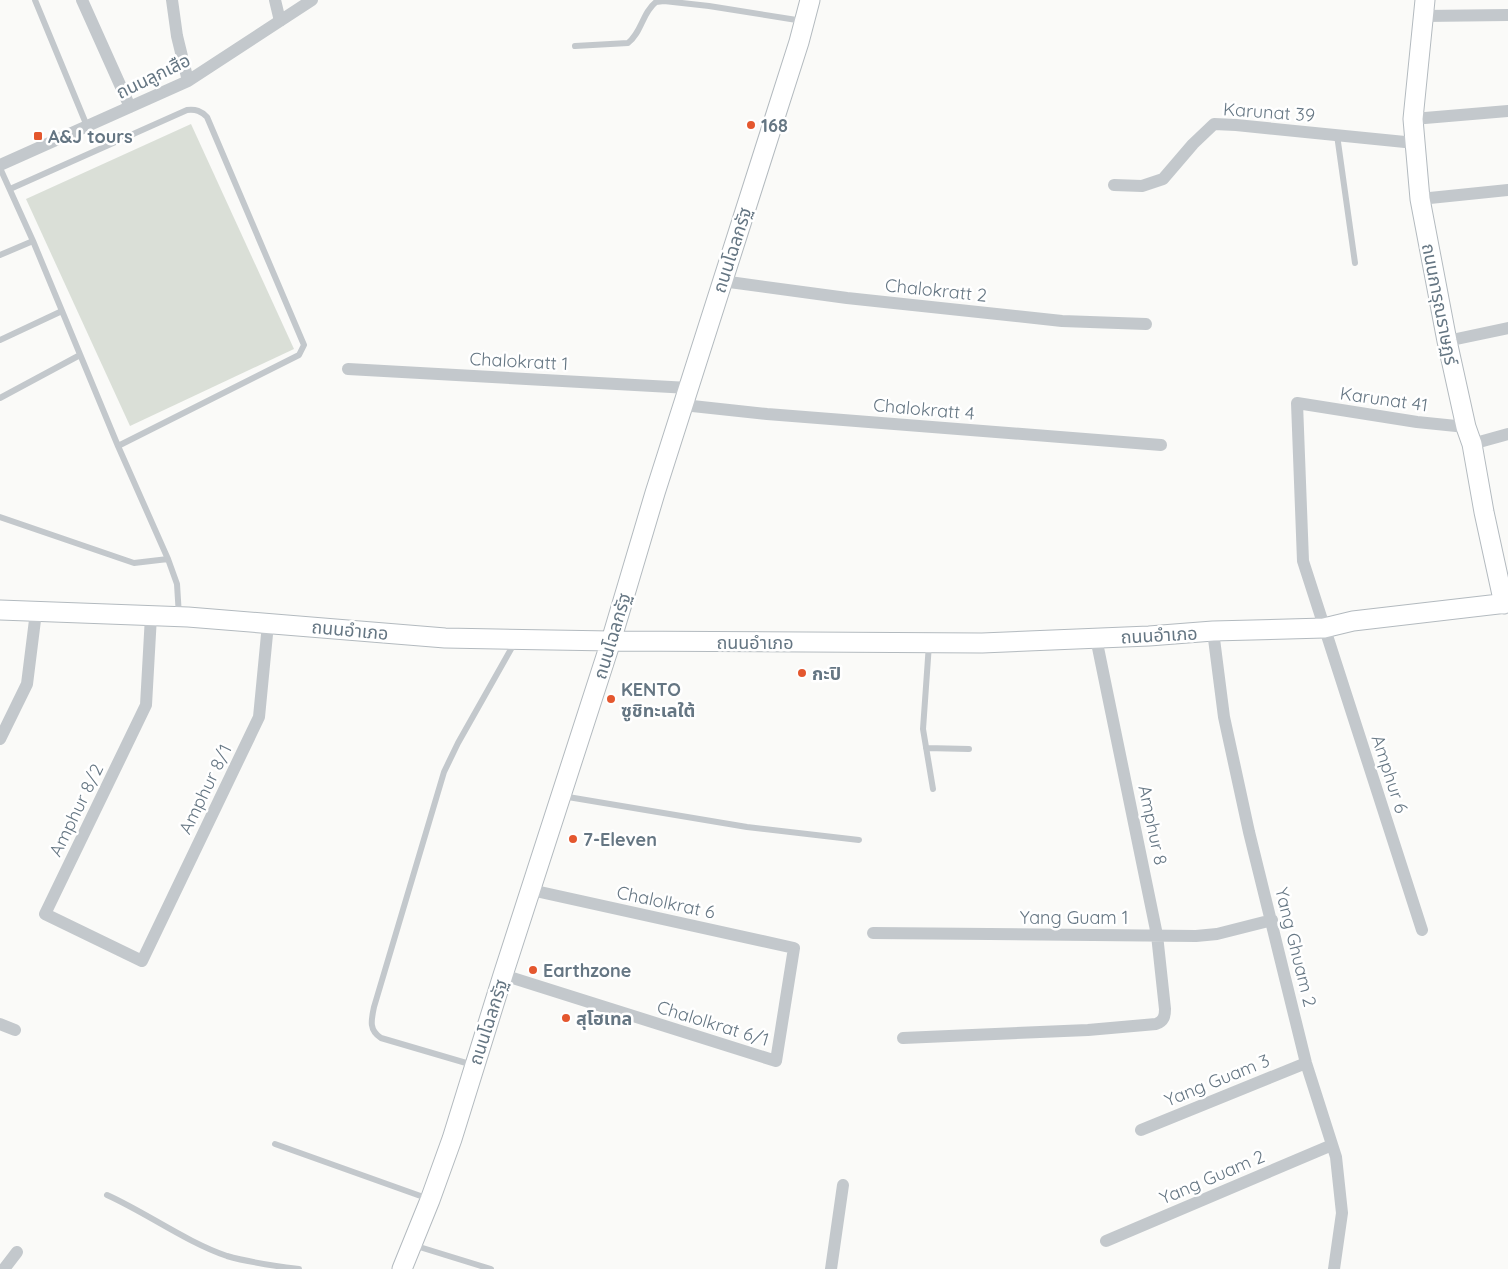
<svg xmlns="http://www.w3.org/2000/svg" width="1508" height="1269" font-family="Quicksand,'Noto Sans Thai',sans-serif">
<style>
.green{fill:#dadfd7}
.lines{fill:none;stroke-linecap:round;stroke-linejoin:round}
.secondary-casing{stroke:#b3babf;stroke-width:21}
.lane{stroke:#c3c8cc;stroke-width:6}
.street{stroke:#c3c8cc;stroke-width:12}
.secondary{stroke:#fff;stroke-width:19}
.poi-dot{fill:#e4572e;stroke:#fff;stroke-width:2}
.labels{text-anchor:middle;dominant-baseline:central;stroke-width:5;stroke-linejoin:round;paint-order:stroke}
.street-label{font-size:18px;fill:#657683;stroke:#fff}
.poi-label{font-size:18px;font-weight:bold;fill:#657683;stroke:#fff;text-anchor:start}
</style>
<rect width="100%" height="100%" fill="#fafaf8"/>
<path class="green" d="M191,124L294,349L130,426L26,199Z"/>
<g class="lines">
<defs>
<path id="secondary" d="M1425,0L1413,119L1420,199L1447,341L1466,427L1472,444L1484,512L1504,604
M0,610L188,617L445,638L611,641L982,643L1149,636L1213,631L1324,628L1353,621L1508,603
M402,1269L430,1200L452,1139L503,975L611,641L655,493L799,42L810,0"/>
</defs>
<use href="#secondary" class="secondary-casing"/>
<path class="lane" d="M35,0L87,126
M575,46L628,43C642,32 642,13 656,2L664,1L709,6L803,21
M1337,135L1355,263
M0,168L33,241L118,446L168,559L177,584L179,616
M10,189L187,110C196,109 201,111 207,117L304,345L299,355L118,446
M0,255L33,241
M0,340L62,311
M0,398L80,355
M0,517L134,563L168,559
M929,644L923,729L933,789
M926,748L969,749
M562,796L747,827L859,840
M473,1065L381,1038C369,1030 371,1021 374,1007L444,772L458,743L515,642
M275,1144L429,1199
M107,1195C147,1213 186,1242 227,1256C251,1263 275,1266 299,1269
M413,1245L491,1269"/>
<path class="street" d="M82,0L130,107
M172,0L177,36L188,81
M275,0L280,21
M1424,16L1508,15
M1413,119L1508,111
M0,165L188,81L312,0
M1114,185L1142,186L1163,179L1193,144L1214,124L1236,125L1415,143
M1420,199L1508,190
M722,281L847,298L1062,321L1146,324
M1447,341L1508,328
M348,369L689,388
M683,405L767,414L1161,445
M1472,444L1508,434
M151,616L146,705L45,914L142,961L259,717L268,624
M1213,631L1224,717L1249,832L1306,1063L1336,1157L1342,1213L1334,1269
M0,739L27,684L36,612
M1422,930L1303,561L1297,403L1417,422L1466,427
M873,933L1196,936L1217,934L1272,920
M503,975L776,1061L794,948L531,890
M0,1024L15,1030
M903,1038L1088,1030L1156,1024C1164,1021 1165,1016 1165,1009L1157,935L1096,638
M1141,1130L1306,1063
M1106,1241L1332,1145
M4,1269L17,1252
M831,1269L843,1185"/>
<use href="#secondary" class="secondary"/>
</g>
<g class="poi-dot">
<circle cx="751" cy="125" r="5"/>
<rect x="33" y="131" width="10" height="10" rx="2.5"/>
<circle cx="802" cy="673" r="5"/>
<circle cx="611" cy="699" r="5"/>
<circle cx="573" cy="839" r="5"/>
<circle cx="533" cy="970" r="5"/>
<circle cx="566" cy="1018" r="5"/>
</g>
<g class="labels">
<g class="street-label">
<text transform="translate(153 76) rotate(-26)">ถนนลูกเสือ</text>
<text transform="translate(1269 112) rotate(4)">Karunat 39</text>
<text transform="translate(732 250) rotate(-72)">ถนนโฉลกรัฐ</text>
<text transform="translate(936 290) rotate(6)">Chalokratt 2</text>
<text transform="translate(1440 304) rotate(79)">ถนนการุณราษฏร์</text>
<text transform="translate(519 361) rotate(3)">Chalokratt 1</text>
<text transform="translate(1384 399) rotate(8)">Karunat 41</text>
<text transform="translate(924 409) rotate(5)">Chalokratt 4</text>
<text transform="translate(350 630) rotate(5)">ถนนอำเภอ</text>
<text transform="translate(1159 635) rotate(-3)">ถนนอำเภอ</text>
<text transform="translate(612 636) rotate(-73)">ถนนโฉลกรัฐ</text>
<text x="755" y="642">ถนนอำเภอ</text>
<text transform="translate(1390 774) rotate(72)">Amphur 6</text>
<text transform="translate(205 789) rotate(-64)">Amphur 8/1</text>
<text transform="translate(76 810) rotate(-64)">Amphur 8/2</text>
<text transform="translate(1153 825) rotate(78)">Amphur 8</text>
<text transform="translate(666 902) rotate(12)">Chalolkrat 6</text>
<text x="1074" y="917">Yang Guam 1</text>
<text transform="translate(1296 947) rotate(76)">Yang Ghuam 2</text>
<text transform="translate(488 1022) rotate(-72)">ถนนโฉลกรัฐ</text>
<text transform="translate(713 1023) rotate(17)">Chalolkrat 6/1</text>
<text transform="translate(1217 1080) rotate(-22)">Yang Guam 3</text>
<text transform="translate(1212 1177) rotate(-23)">Yang Guam 2</text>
</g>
<g class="poi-label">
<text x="761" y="125">168</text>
<text x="48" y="136">A&amp;J tours</text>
<text x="812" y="673">กะปิ</text>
<text x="621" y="689">KENTO<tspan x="621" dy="21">ซูชิทะเลใต้</tspan></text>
<text x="583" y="839">7-Eleven</text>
<text x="543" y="970">Earthzone</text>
<text x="576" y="1018">สุโฮเทล</text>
</g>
</g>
</svg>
